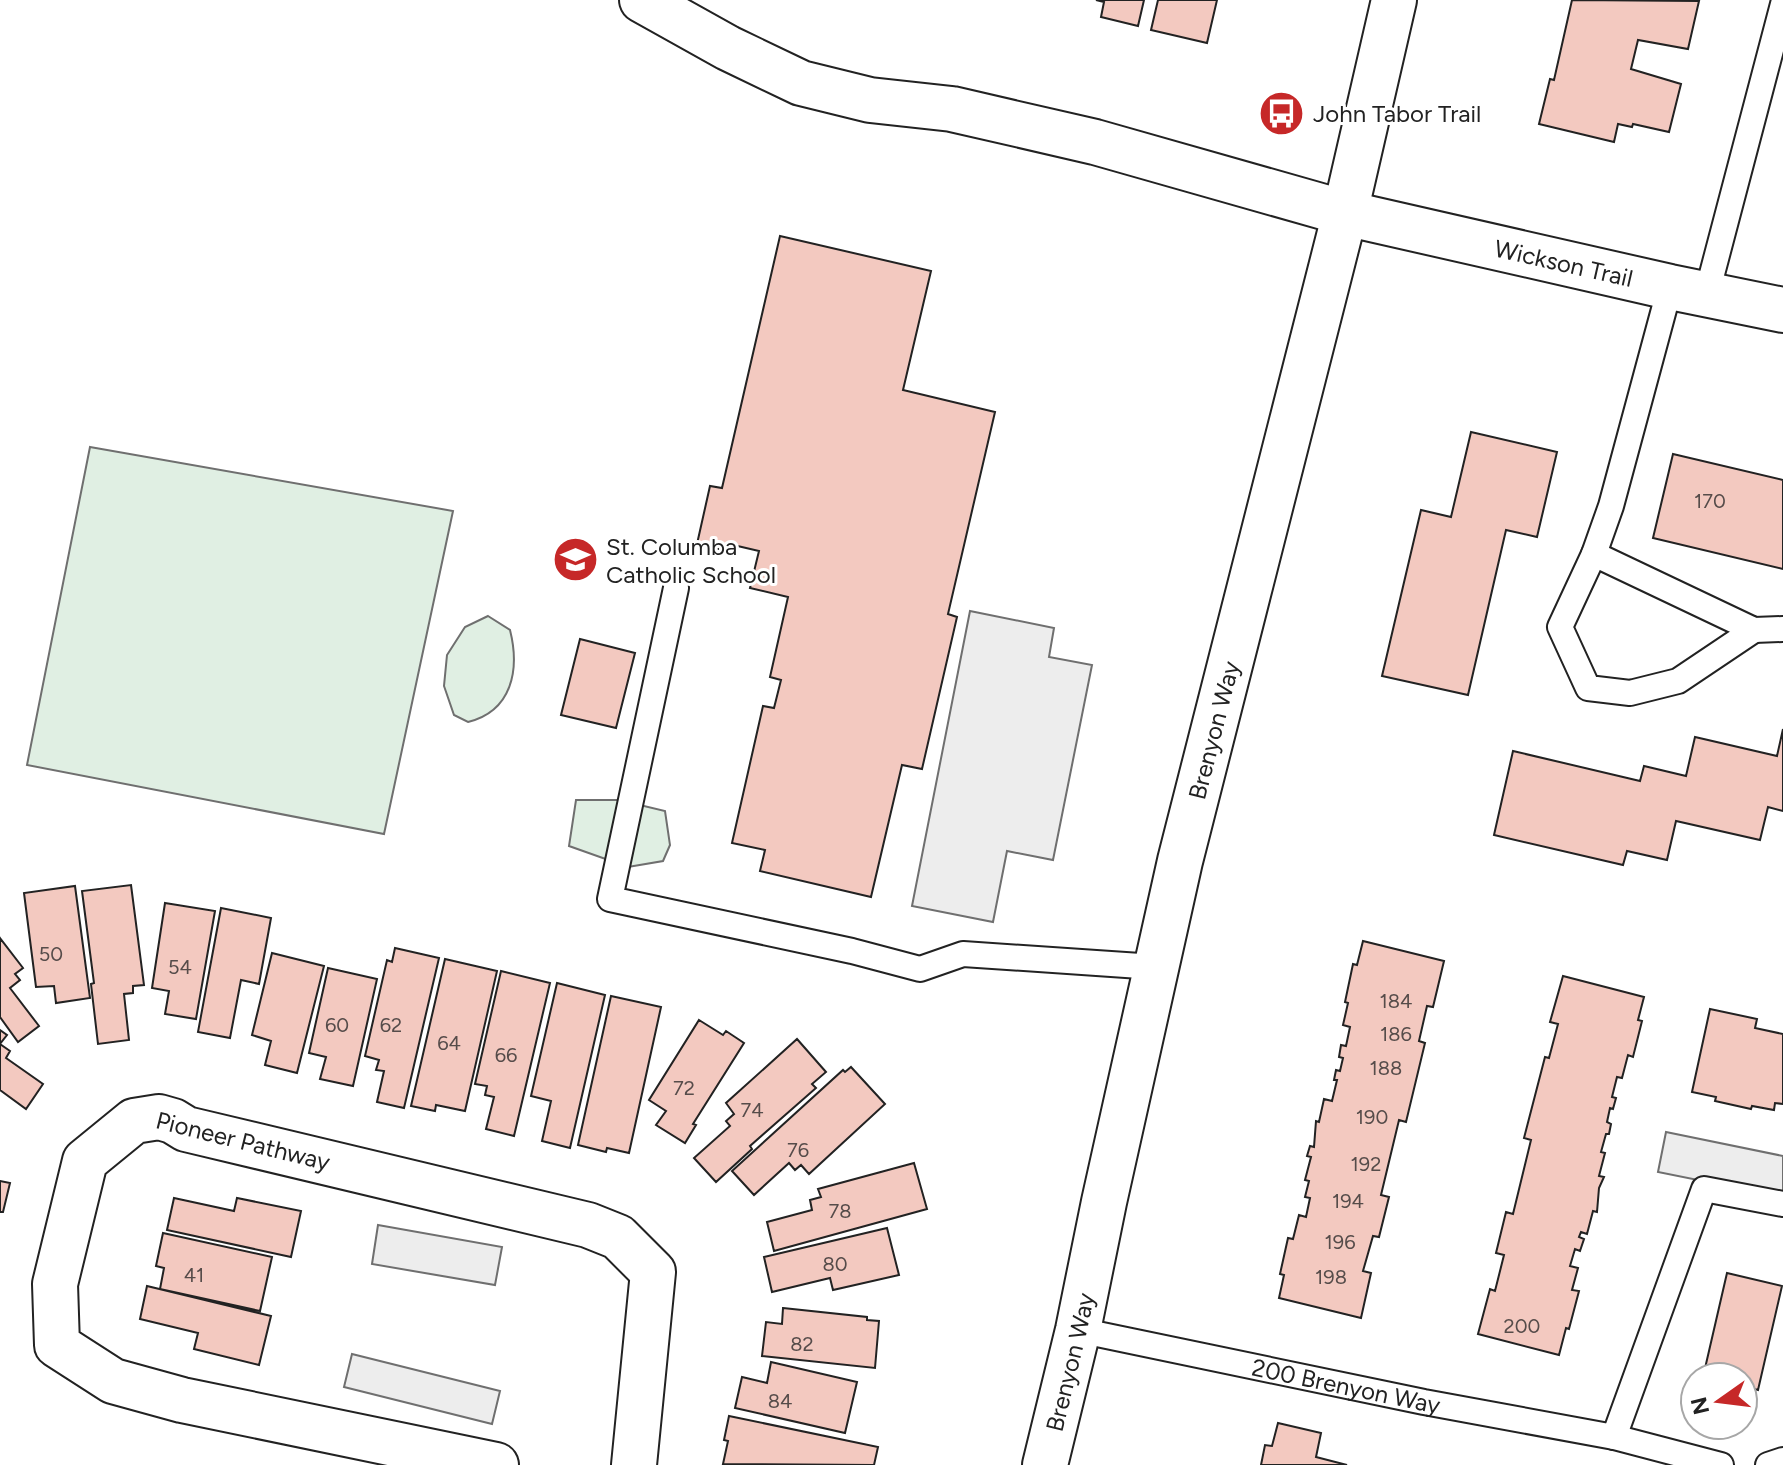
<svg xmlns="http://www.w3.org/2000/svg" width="1783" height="1465" font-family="Figtree,sans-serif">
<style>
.green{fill:#e0efe3;stroke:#6f6f6f;stroke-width:2}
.parking{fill:#ededed;stroke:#6f6f6f;stroke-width:2}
.building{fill:#f3c9c0;stroke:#222;stroke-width:2}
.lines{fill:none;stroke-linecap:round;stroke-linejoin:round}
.service-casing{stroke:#222;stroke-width:28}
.minor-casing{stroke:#222;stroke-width:48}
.tertiary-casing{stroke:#222;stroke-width:48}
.service{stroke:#fff;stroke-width:24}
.minor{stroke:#fff;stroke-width:44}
.tertiary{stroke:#fff;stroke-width:44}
.labels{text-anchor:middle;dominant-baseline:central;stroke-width:6;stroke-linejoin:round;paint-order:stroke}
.number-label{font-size:20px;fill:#564c4a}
.poi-label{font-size:24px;fill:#222;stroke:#fff;text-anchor:start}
.street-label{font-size:24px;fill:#222;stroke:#fff}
</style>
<rect width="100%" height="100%" fill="#fff"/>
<path class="green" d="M90,447L453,511L384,834L27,765Z
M488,616L510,630C520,670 512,711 468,722L454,715L444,686L447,655L465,627Z
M576,800H619L665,811L670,845L663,861L628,867L569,846Z"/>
<path class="parking" d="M970,611L1054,628L1049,657L1092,665L1053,860L1007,851L993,922L912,906Z
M1666,1132L1783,1156V1197L1658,1172Z
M378,1225L502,1247L495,1285L372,1264Z
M352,1354L500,1391L492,1424L344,1387Z"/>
<path class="building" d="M1096,0H1144L1138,26L1101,17L1104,2Z
M1158,0H1217L1207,43L1151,30Z
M1572,0L1699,1L1688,49L1638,40L1631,69L1681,84L1669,132L1633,124L1632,127L1618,124L1614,142L1539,124L1550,79L1554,80Z
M780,236L931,271L903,390L995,412L948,614L957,617L922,769L902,765L871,897L760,871L765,850L732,843L763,706L774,708L781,680L770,677L788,597L750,588L759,551L729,544L728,551L697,544L710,486L722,488Z
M1471,432L1557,452L1537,537L1506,530L1468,695L1382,676L1421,510L1451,517Z
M1673,454L1783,480V569L1653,538Z
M580,639L635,653L616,728L561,715Z
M1783,729V811L1768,807L1760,840L1676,821L1667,860L1627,851L1623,865L1494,835L1513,751L1640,781L1644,766L1686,776L1695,737L1777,756Z
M131,885L144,985L133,986V993L124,994L129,1040L98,1044L91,984L94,983L82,891Z
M75,886L90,998L56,1003L54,986L36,987L24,893Z
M165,903L215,911L196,1019L165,1014L169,991L152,988Z
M221,908L271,918L259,984L241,980L230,1038L198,1032Z
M0,938L23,968L15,974L20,980L10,988L39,1026L18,1042L0,1017Z
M1363,941L1444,961L1433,1007L1427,1006L1419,1041L1425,1043L1406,1122L1399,1120L1381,1195L1389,1197L1379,1237L1373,1236L1363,1271L1371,1273L1361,1318L1279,1298L1284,1275L1280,1274L1288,1238L1293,1239L1299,1215L1306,1217L1310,1198L1305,1197L1309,1181L1305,1180L1311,1157L1307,1156L1310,1146L1314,1147L1316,1121L1319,1122L1324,1099L1332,1101L1337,1080H1334L1336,1070L1340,1071L1343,1058L1339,1057L1341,1045L1346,1046L1350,1027L1343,1025L1348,1003L1345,1002L1353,964L1357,965Z
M395,948L439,958L404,1108L377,1102L384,1071L376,1070L379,1060L365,1056L387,960L392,962Z
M272,953L324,966L297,1073L265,1065L271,1041L252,1035Z
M445,959L497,971L465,1111L436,1105L435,1111L411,1106Z
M328,968L377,979L353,1086L320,1079L326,1057L309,1053Z
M501,971L550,983L514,1136L486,1129L494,1097L485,1095L487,1086L475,1084Z
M1563,976L1644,997L1638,1020L1642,1021L1633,1057L1628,1055L1622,1078L1617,1077L1612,1097L1616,1098L1613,1109L1610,1108L1607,1122L1611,1124L1609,1134H1606L1601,1152L1605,1153L1599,1176L1604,1177L1599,1188L1597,1212L1593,1211L1587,1234L1581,1232L1579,1237L1584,1239L1580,1251L1575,1249L1570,1266L1578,1268L1572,1290L1579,1291L1569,1329L1566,1328L1559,1355L1478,1334L1490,1289L1495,1291L1504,1255L1496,1253L1506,1212L1513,1214L1531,1140L1524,1138L1545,1057L1549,1058L1558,1024L1550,1022Z
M557,983L605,995L570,1148L542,1141L551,1101L531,1096Z
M611,996L661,1007L629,1153L607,1148L606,1152L578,1145Z
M1710,1009L1757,1019L1755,1028L1783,1034V1104L1775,1103L1774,1110L1752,1106L1751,1109L1715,1101L1716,1097L1692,1092Z
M699,1020L723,1035L726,1031L744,1043L693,1124L696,1125L685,1143L656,1125L666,1111L649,1100Z
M0,1030L7,1035L0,1044L10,1051L6,1058L43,1084L26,1109L0,1090Z
M797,1039L826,1072L812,1084L816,1088L750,1146L752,1149L716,1182L694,1158L730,1126L726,1121L734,1114L726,1103Z
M851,1067L885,1104L809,1174L801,1165L795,1170L789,1163L754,1195L732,1171L843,1070L845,1072Z
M914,1163L927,1209L774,1251L767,1222L812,1210L810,1200L821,1197L818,1189Z
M0,1181L10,1183L3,1212H0Z
M174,1198L234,1211L237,1198L301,1211L291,1257L167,1230Z
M887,1228L899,1275L833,1290L830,1278L772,1292L764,1257Z
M163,1233L272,1257L260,1311L160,1289L164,1268L156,1266Z
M1727,1273L1782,1286L1758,1390L1743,1386V1377H1703Z
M147,1286L271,1316L259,1365L194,1349L198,1333L140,1319Z
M783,1308L867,1317V1320L879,1321L875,1368L762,1356L766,1322L782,1324Z
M771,1362L857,1382L845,1433L735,1408L742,1377L767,1383Z
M729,1416L878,1447L874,1465L723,1464L728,1441L724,1440Z
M1278,1423L1321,1433L1316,1457L1347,1465H1261L1265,1445L1272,1446Z"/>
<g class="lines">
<defs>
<g id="service">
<path d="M1670,287L1611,506L1594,554L1754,630L1783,629"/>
<path d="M1707,293L1783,4"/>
<path d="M1594,554L1560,627L1588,688L1630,693L1678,681L1754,630"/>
<path d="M676,588L610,899L852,951L920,969L963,954L1155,967"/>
<path id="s1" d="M1078,1330L1424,1402L1614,1437L1721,1465"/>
<path d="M1614,1437L1704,1189L1783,1204"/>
<path d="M1768,1465L1783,1460"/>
</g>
<path id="minor" d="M496,1465L182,1400L113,1381L57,1345L55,1284L85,1161L134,1121L159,1117L173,1121L186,1129L588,1225L618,1237L653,1272L634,1465"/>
<g id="tertiary">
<path id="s2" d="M642,0L728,48L801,83L870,100L952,109L1095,142L1345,213L1670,287L1783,310"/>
<path id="s3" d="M1045,1465L1078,1330L1104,1202L1180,861L1345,213L1394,0"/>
</g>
</defs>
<use href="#service" class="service-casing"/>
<use href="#minor" class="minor-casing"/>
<use href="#tertiary" class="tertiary-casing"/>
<use href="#service" class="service"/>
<use href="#minor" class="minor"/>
<use href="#tertiary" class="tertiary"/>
</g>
<defs>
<symbol id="bus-disc" viewBox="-11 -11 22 22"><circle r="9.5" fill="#c62828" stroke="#fff"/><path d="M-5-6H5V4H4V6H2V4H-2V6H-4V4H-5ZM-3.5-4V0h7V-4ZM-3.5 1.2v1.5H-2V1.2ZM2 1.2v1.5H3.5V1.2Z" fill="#fff"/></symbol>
<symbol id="school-disc" viewBox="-11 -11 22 22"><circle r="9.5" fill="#c62828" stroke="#fff"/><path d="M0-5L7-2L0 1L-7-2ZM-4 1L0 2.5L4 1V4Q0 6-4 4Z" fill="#fff"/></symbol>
</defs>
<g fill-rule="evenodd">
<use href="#bus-disc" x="1256" y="88" width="51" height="51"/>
<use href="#school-disc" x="550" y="534" width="51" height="51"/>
</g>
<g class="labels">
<g class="number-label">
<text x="1710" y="501">170</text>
<text x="51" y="954">50</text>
<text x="180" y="967">54</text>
<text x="1396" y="1001">184</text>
<text x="337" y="1025">60</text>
<text x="391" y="1025">62</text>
<text x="1396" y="1034">186</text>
<text x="449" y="1043">64</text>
<text x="506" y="1055">66</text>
<text x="1386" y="1068">188</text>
<text x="684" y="1088">72</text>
<text x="752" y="1110">74</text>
<text x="1372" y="1117">190</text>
<text x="798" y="1150">76</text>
<text x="1366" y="1164">192</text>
<text x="1348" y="1201">194</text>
<text x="840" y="1211">78</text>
<text x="1340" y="1242">196</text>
<text x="835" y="1264">80</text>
<text x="194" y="1275">41</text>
<text x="1331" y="1277">198</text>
<text x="1522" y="1326">200</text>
<text x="802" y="1344">82</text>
<text x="780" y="1401">84</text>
</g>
<g class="poi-label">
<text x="1313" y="113">John Tabor Trail</text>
<text x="606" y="546">St. Columba<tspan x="606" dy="28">Catholic School</tspan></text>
</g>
<g class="street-label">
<text stroke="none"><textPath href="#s2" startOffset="964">Wickson Trail</textPath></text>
<text stroke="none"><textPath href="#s3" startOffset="754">Brenyon Way</textPath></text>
<text transform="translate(243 1141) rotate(14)">Pioneer Pathway</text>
<text stroke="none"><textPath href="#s3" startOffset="106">Brenyon Way</textPath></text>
<text stroke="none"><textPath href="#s1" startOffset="274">200 Brenyon Way</textPath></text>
</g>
</g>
<g transform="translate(1719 1401) rotate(256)"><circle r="38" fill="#ffffff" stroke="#a7a7a7" stroke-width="2"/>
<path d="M0-6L14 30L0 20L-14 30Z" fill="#c62828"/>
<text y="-12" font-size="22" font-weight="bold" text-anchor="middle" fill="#222222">N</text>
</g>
</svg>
